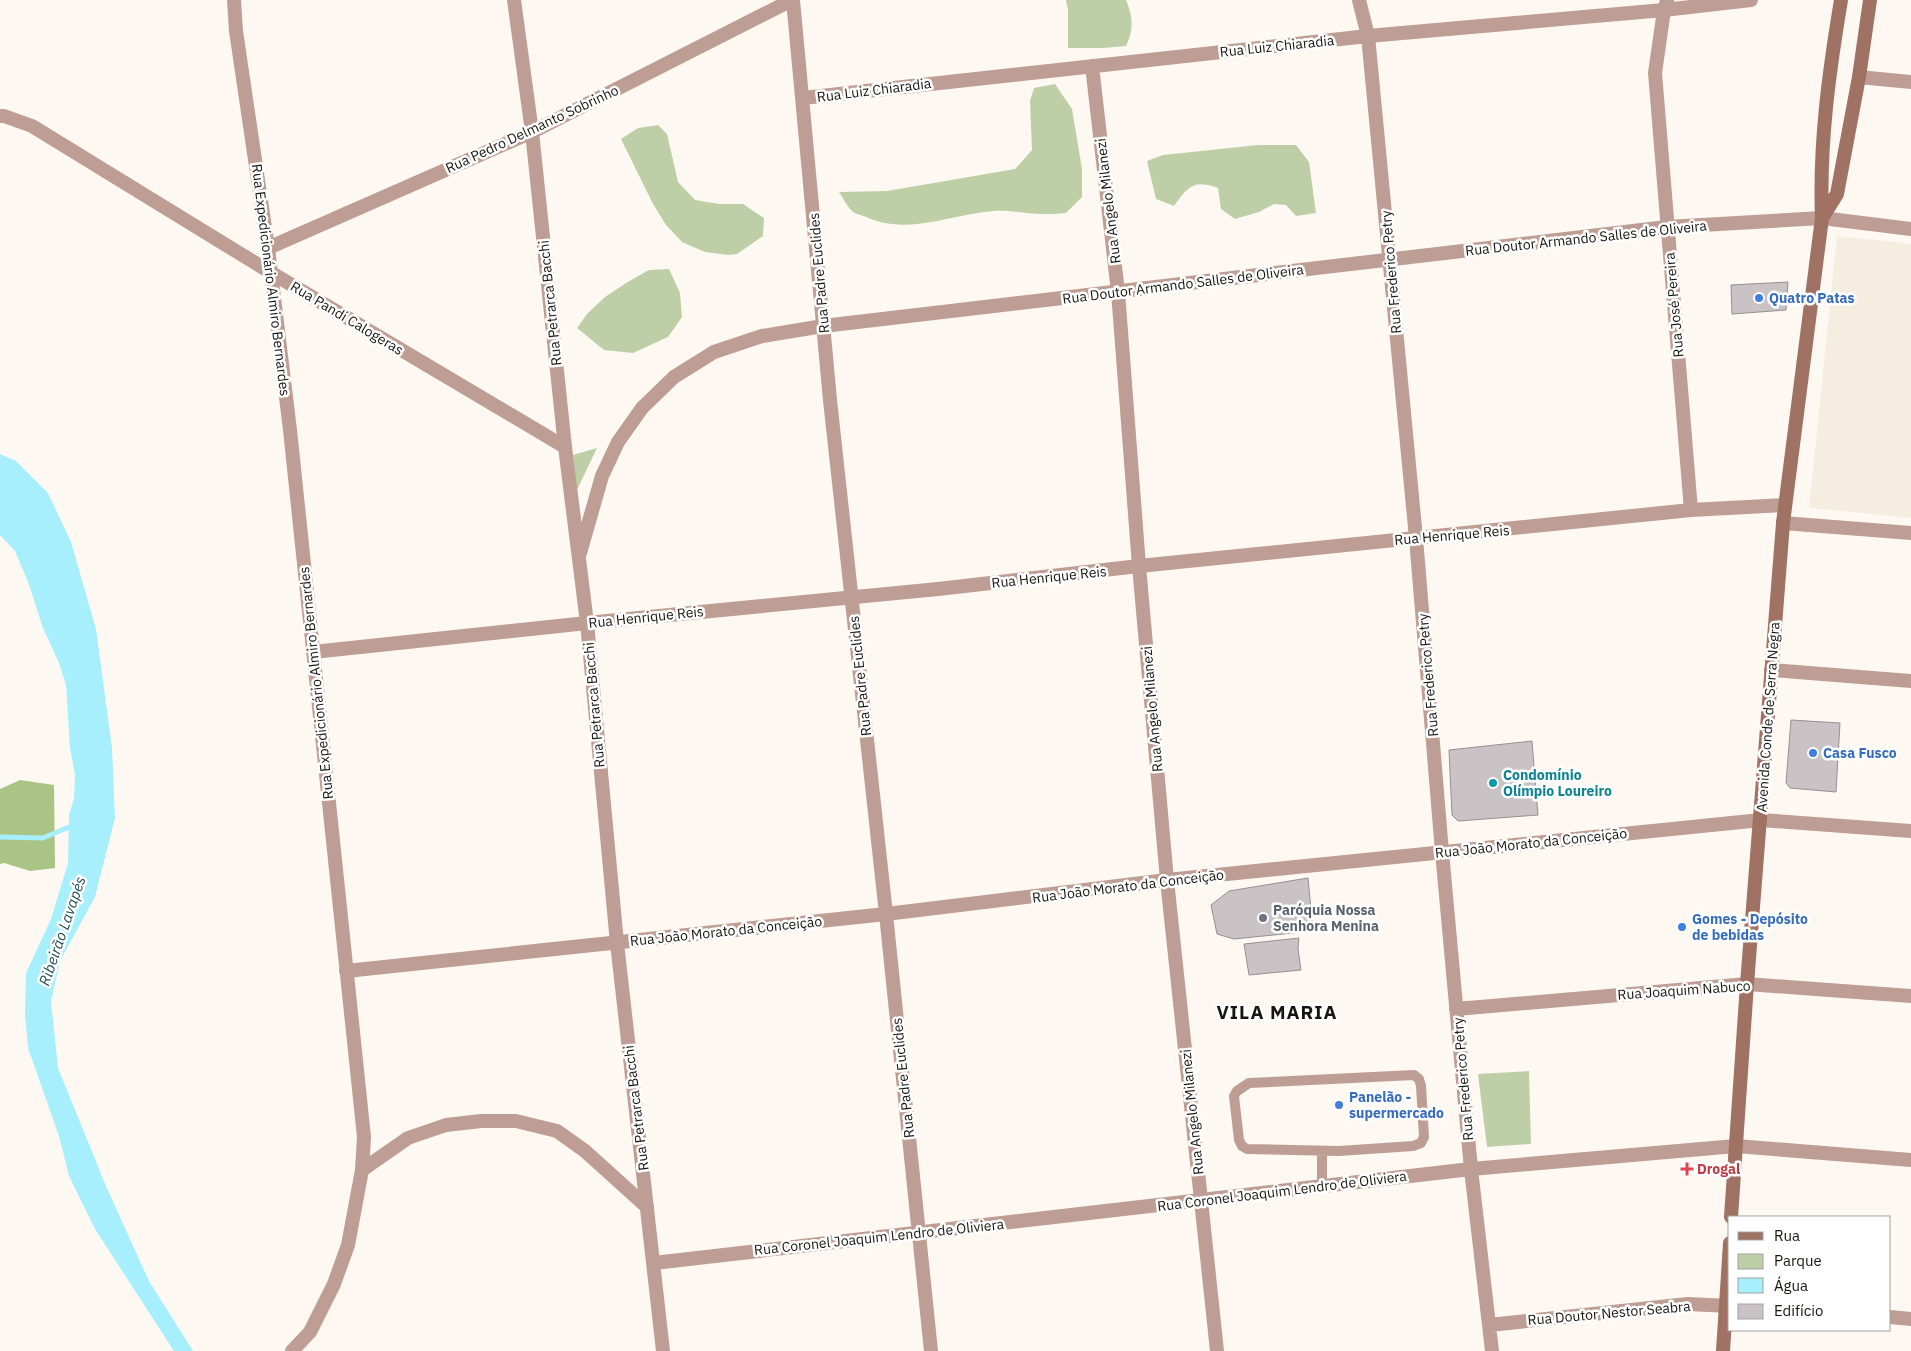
<svg xmlns="http://www.w3.org/2000/svg" width="1911" height="1351" font-family="'IBM Plex Sans',sans-serif">
<style>
.built{fill:#f5eee0}
.green{fill:#becfa7}
.forest{fill:#a9c484}
.water{fill:#a8effd}
.lines{fill:none;stroke-linecap:round;stroke-linejoin:round}
.stream{stroke:#a8effd;stroke-width:5}
.building{fill:#cac3c6;stroke:#968f92}
.service{stroke:#be9e94;stroke-width:10}
.minor{stroke:#be9e94;stroke-width:14}
.tertiary{stroke:#be9e94;stroke-width:14}
.secondary{stroke:#9f7264;stroke-width:14}
.shop-dot{fill:#3f7fe0;stroke:#fff;stroke-width:2}
.culture-dot{fill:#0f9aa8;stroke:#fff;stroke-width:2}
.worship-dot{fill:#6b7280;stroke:#fff;stroke-width:2}
.health-dot{fill:#e0444e;stroke:#fff;stroke-width:2}
.labels{text-anchor:middle;dominant-baseline:central;stroke-width:5;stroke-linejoin:round;paint-order:stroke}
.street-label{font-size:14px;fill:#161512;stroke:#fff}
.shop-label{font-size:14px;font-weight:bold;fill:#366cbe;stroke:#fff;text-anchor:start}
.culture-label{font-size:14px;font-weight:bold;fill:#0d838f;stroke:#fff;text-anchor:start}
.worship-label{font-size:14px;font-weight:bold;fill:#5b616d;stroke:#fff;text-anchor:start}
.health-label{font-size:14px;font-weight:bold;fill:#be3a42;stroke:#fff;text-anchor:start}
.water-label{font-size:15px;font-style:italic;fill:#204a52;stroke:#fff}
.district-label{font-size:19px;font-weight:bold;letter-spacing:1px;fill:#161512;stroke:#fff}
</style>
<rect width="100%" height="100%" fill="#fdf9f2"/>
<path class="built" d="M1837,236L1911,244V518L1809,508Z"/>
<path class="green" d="M1066,0H1126C1133,16 1134,30 1126,46L1103,48H1068V10Z
M1055,84L1072,109L1082,169V197L1066,213C1059,214 1051,214 1043,214C1026,214 1011,210 994,211C951,214 909,236 866,217C862,215 855,214 852,211C847,206 843,198 839,192L887,191L1015,169L1032,150L1030,101L1034,88Z
M658,125L667,134L678,182L695,200L719,204H743L764,218L763,236L737,254L729,255L705,252L682,242L666,225L653,204L621,139L638,128Z
M1258,145H1296L1309,162L1316,213L1296,216L1286,205L1274,204L1259,212L1235,219L1221,209L1218,188C1193,179 1188,187 1174,206L1156,199L1147,161L1163,155Z
M669,269L680,293L682,317L668,337L633,353L604,350L577,328L587,314L605,297L626,283L649,270Z
M597,448L576,492L573,455Z
M1529,1071L1531,1144L1487,1147L1478,1074Z"/>
<path class="forest" d="M20,780L54,785L55,868L30,871L4,863L0,864V789Z"/>
<path class="water" d="M0,454L16,461L48,493L71,542L96,629L112,748L115,818L95,897L60,961L51,1002L58,1068L106,1186L149,1281L193,1351H174L95,1229L69,1176L59,1136L28,1048L25,1014L26,973L51,919L68,863L69,815L74,798L75,775L70,748L66,685L59,663L43,628L28,582L15,551L0,535Z"/>
<g class="lines">
<path class="stream" d="M0,837L43,838L74,825"/>
</g>
<path class="building" d="M1788,282L1786,310L1732,314L1731,285Z
M1791,720L1840,723L1836,792L1790,788L1786,783Z
M1532,741L1538,815L1458,821L1452,815L1449,750Z
M1308,878L1313,931L1234,939L1217,934L1211,905L1229,891Z
M1299,938L1298,949L1301,970L1249,975L1244,944Z"/>
<g class="lines">
<path class="service" d="M1414,1075L1419,1079L1421,1086L1424,1137L1421,1143L1413,1146L1339,1151L1247,1149L1242,1146L1239,1140L1234,1096L1237,1091L1249,1083Z
M1322,1186V1151"/>
<path class="minor" d="M514,0L532,132L565,447
M793,0L830,400L886,914L931,1351
M1359,0L1368,36L1416,538L1442,852L1471,1169L1492,1351
M1667,1L1664,10L1655,73L1691,510
M1092,66L1118,292L1139,566L1167,880L1217,1351
M1859,77L1911,82
M803,98L1368,36L1664,10L1751,0
M1822,218L1911,229
M268,248L532,132L792,0
M1783,523L1911,533
M313,652L587,623
M1771,670L1911,681
M1456,1009L1747,984L1911,996
M362,1170L408,1138L446,1125L481,1121H516L557,1131L585,1151L647,1207
M654,1263L1471,1169L1736,1146L1911,1160
M1890,1317L1911,1319
M1489,1325L1688,1304L1730,1306"/>
<path class="tertiary" d="M234,0L236,31L268,248L290,430L364,1137L362,1170L348,1245L334,1284L310,1332L292,1351
M0,116H4L32,126L270,272L565,447L587,623L617,943L663,1351
M580,553L602,476L618,442L642,408L674,377L714,352L762,336L823,326L1667,227L1822,218
M587,623L938,589L1139,566L1691,510L1785,505
M346,971L886,914L1167,880L1761,820L1911,831"/>
<path class="secondary" d="M1822,218L1837,194L1859,77L1870,0
M1731,1217L1747,984L1783,523L1822,218C1819,145 1829,72 1841,0
M1723,1351L1730,1243"/>
</g>
<g class="shop-dot">
<circle cx="1759" cy="298" r="5"/>
<circle cx="1813" cy="753" r="5"/>
<circle cx="1682" cy="927" r="5"/>
<circle cx="1339" cy="1105" r="5"/>
</g>
<circle class="culture-dot" cx="1493" cy="783" r="5"/>
<circle class="worship-dot" cx="1263" cy="918" r="5"/>
<path class="health-dot" d="M1684.5 1161.5h5v5h5v5h-5v5h-5v-5h-5v-5h5z"/>
<g class="labels">
<g class="street-label">
<text transform="translate(1277 46) rotate(-6)">Rua Luiz Chiaradia</text>
<text transform="translate(874 90) rotate(-7)">Rua Luiz Chiaradia</text>
<text transform="translate(532 129) rotate(-25)">Rua Pedro Delmanto Sobrinho</text>
<text transform="translate(1108 201) rotate(-97)">Rua Angelo Milanezi</text>
<text transform="translate(1586 238) rotate(-6)">Rua Doutor Armando Salles de Oliveira</text>
<text transform="translate(1391 272) rotate(-95)">Rua Frederico Petry</text>
<text transform="translate(819 273) rotate(-95)">Rua Padre Euclides</text>
<text transform="translate(271 280) rotate(83)">Rua Expedicionário Almiro Bernardes</text>
<text transform="translate(1183 284) rotate(-7)">Rua Doutor Armando Salles de Oliveira</text>
<text transform="translate(550 303) rotate(-96)">Rua Petrarca Bacchi</text>
<text transform="translate(1674 305) rotate(-95)">Rua José Pereira</text>
<text transform="translate(347 318) rotate(31)">Rua Pandi Calogeras</text>
<text transform="translate(1452 535) rotate(-5)">Rua Henrique Reis</text>
<text transform="translate(1049 577) rotate(-6)">Rua Henrique Reis</text>
<text transform="translate(646 617) rotate(-6)">Rua Henrique Reis</text>
<text transform="translate(1428 675) rotate(-95)">Rua Frederico Petry</text>
<text transform="translate(860 676) rotate(-96)">Rua Padre Euclides</text>
<text transform="translate(316 683) rotate(-96)">Rua Expedicionário Almiro Bernardes</text>
<text transform="translate(594 705) rotate(-95)">Rua Petrarca Bacchi</text>
<text transform="translate(1152 709) rotate(-95)">Rua Angelo Milanezi</text>
<text transform="translate(1768 717) rotate(-86)">Avenida Conde de Serra Negra</text>
<text transform="translate(1531 843) rotate(-6)">Rua João Morato da Conceição</text>
<text transform="translate(1128 886) rotate(-7)">Rua João Morato da Conceição</text>
<text transform="translate(726 931) rotate(-6)">Rua João Morato da Conceição</text>
<text transform="translate(1684 990) rotate(-4)">Rua Joaquim Nabuco</text>
<text transform="translate(903 1078) rotate(-96)">Rua Padre Euclides</text>
<text transform="translate(1463 1079) rotate(-95)">Rua Frederico Petry</text>
<text transform="translate(636 1108) rotate(-97)">Rua Petrarca Bacchi</text>
<text transform="translate(1192 1112) rotate(-96)">Rua Angelo Milanezi</text>
<text transform="translate(1282 1191) rotate(-7)">Rua Coronel Joaquim Lendro de Oliviera</text>
<text transform="translate(879 1237) rotate(-6)">Rua Coronel Joaquim Lendro de Oliviera</text>
<text transform="translate(1609 1313) rotate(-5)">Rua Doutor Nestor Seabra</text>
</g>
<g class="shop-label">
<text x="1769" y="298">Quatro Patas</text>
<text x="1823" y="753">Casa Fusco</text>
<text x="1692" y="919">Gomes - Depósito<tspan x="1692" dy="16">de bebidas</tspan></text>
<text x="1349" y="1097">Panelão -<tspan x="1349" dy="16">supermercado</tspan></text>
</g>
<g class="culture-label">
<text x="1503" y="775">Condomínio<tspan x="1503" dy="16">Olímpio Loureiro</tspan></text>
</g>
<g class="worship-label">
<text x="1273" y="910">Paróquia Nossa<tspan x="1273" dy="16">Senhora Menina</tspan></text>
</g>
<g class="health-label">
<text x="1697" y="1169">Drogal</text>
</g>
<g class="water-label">
<text transform="translate(62 931) rotate(-71)">Ribeirão Lavapés</text>
</g>
<g class="district-label">
<text x="1277" y="1012">VILA MARIA</text>
</g>
</g>
<rect x="1728" y="1216" width="162" height="115" fill="#ffffff" stroke="#a2a1a0"/>
<rect x="1738" y="1232" width="25" height="8" fill="#9f7264" stroke="#a2a1a0"/>
<text x="1774" y="1241" font-size="15" fill="#161512">Rua</text>
<rect x="1738" y="1254" width="25" height="15" fill="#becfa7" stroke="#a2a1a0"/>
<text x="1774" y="1266" font-size="15" fill="#161512">Parque</text>
<rect x="1738" y="1278" width="25" height="15" fill="#a8effd" stroke="#a2a1a0"/>
<text x="1774" y="1291" font-size="15" fill="#161512">Água</text>
<rect x="1738" y="1304" width="25" height="15" fill="#cac3c6" stroke="#a2a1a0"/>
<text x="1774" y="1316" font-size="15" fill="#161512">Edifício</text>
</svg>
